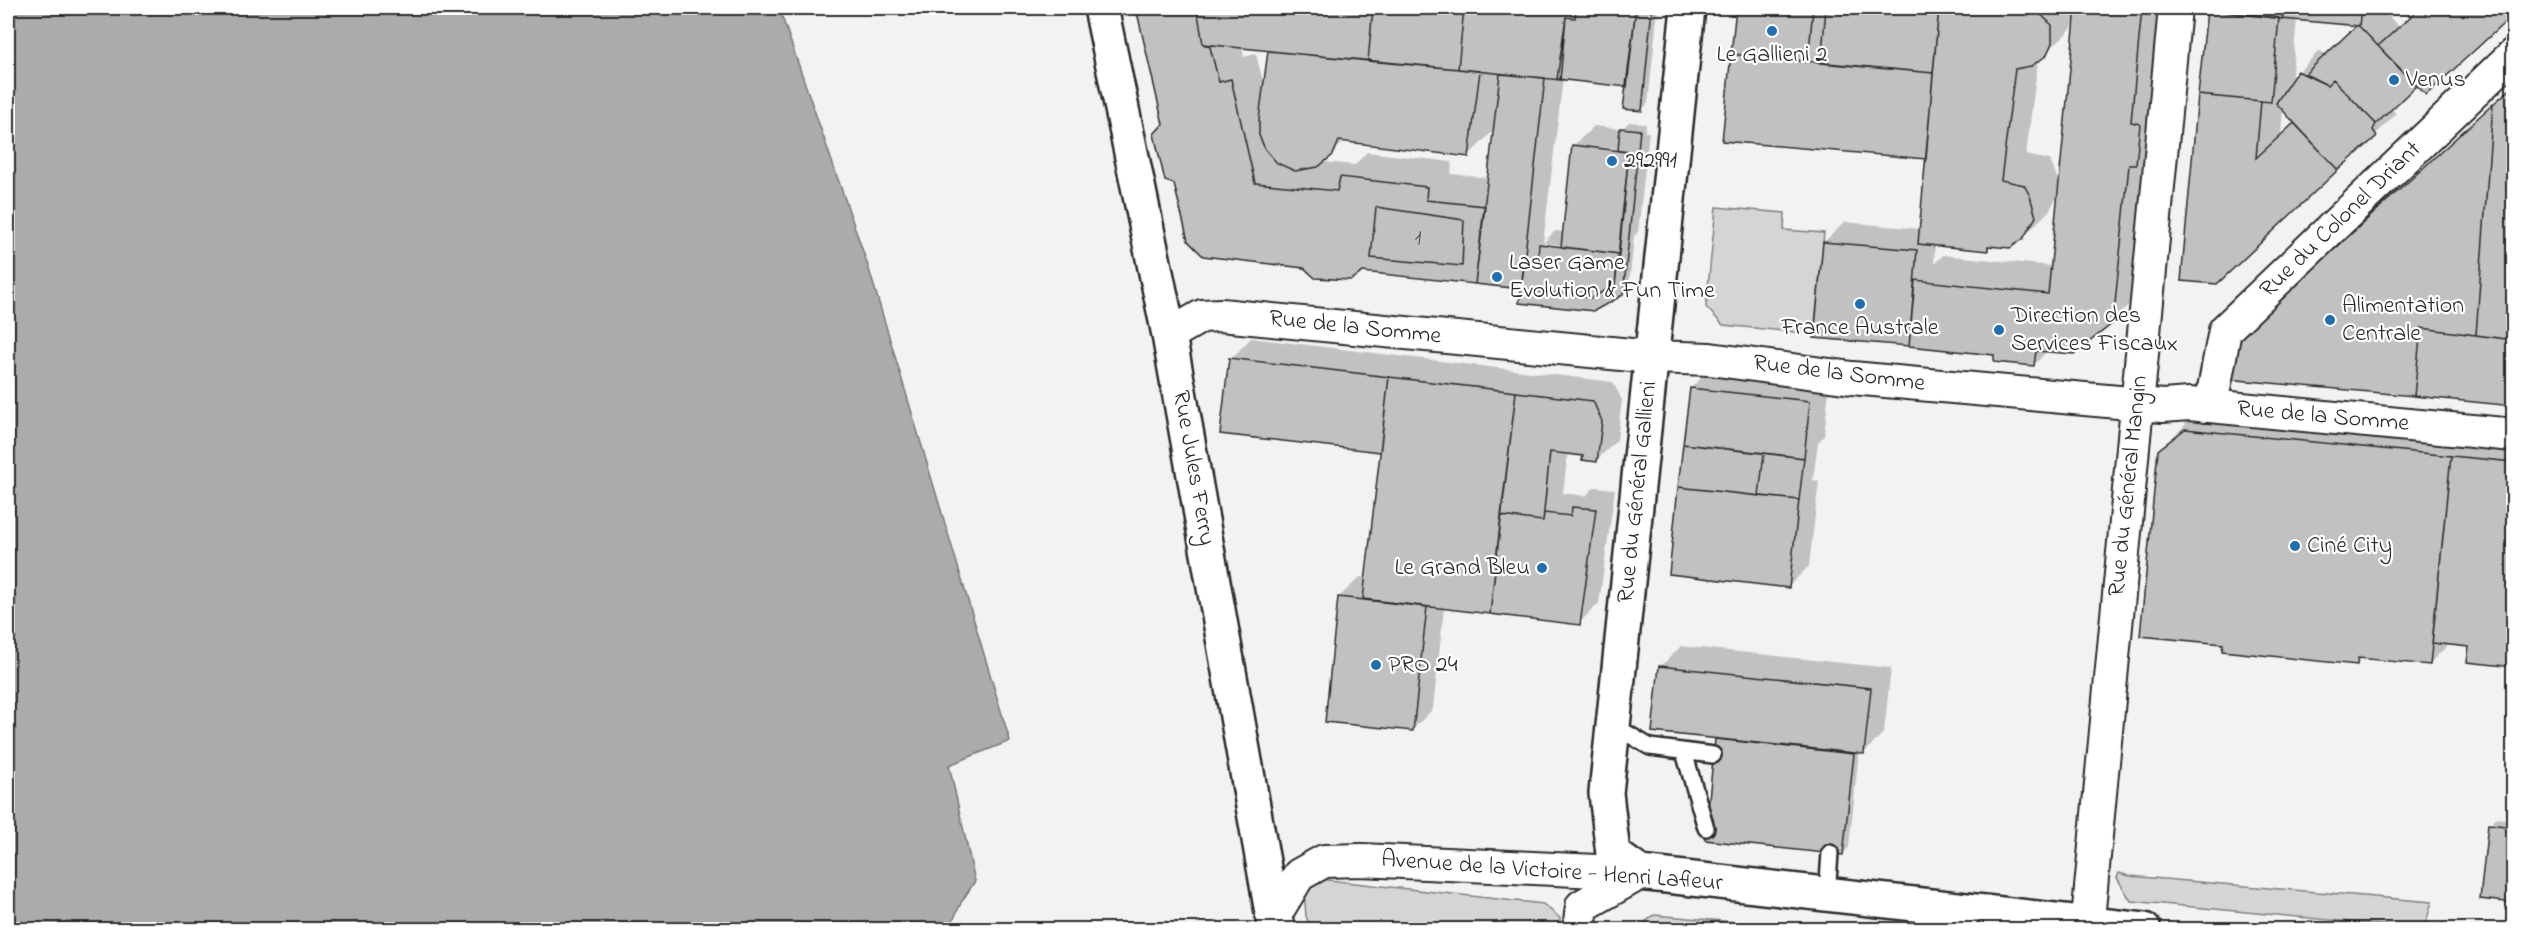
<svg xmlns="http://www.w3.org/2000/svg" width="2521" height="937" font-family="'Indie Flower',sans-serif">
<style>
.green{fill:#d5d5d5;stroke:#808080;stroke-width:1.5}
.water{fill:#ababab;stroke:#787878;stroke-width:1.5}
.shadow{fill:#0003;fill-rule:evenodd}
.building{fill:#c1c1c1;stroke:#2b2b2b;stroke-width:1.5}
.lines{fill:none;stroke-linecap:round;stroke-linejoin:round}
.service-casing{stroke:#2b2b2b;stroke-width:20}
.minor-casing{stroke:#2b2b2b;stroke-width:36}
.primary-casing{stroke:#2b2b2b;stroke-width:38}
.service{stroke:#fff;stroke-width:15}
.minor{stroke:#fff;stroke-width:32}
.primary{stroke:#fff;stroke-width:33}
.poi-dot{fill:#1f6fb2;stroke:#fff;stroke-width:2}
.labels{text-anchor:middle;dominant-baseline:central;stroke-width:4.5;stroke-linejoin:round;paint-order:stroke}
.number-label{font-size:21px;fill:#505050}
.poi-label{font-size:24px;fill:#2b2b2b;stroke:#fff;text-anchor:start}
.street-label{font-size:24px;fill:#2b2b2b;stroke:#fff}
</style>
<rect width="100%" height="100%" fill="#f2f2f2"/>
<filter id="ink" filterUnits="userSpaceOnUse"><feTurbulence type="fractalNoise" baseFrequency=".0167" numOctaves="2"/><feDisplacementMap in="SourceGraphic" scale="12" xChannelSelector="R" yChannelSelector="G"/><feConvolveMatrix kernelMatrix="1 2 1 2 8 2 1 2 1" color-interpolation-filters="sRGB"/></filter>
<g filter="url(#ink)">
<path class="green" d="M1716,207L1785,213L1784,230L1824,233L1814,334L1723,325L1706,307Z
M2119,873L2129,876L2432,902L2424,929L2131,901L2117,878Z
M1319,879L1543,904L1560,918L1559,929H1311L1306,916L1304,890Z
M1654,915L1816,929H1636Z"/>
<path class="water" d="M8,8H779L868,266L1010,741L949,765L975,881L962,901L949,929H8Z"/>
<path class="shadow" d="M1137,8H1658L1648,103L1642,110L1627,86L1563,78L1543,243L1555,231L1564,232L1573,146L1594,126L1622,129L1629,122L1646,124L1645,132H1649L1638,232L1634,236L1629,287L1622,294L1523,285L1520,287L1304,266L1164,124ZM1242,47L1270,50L1265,89L1256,54L1244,57ZM1495,129L1489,178L1451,174L1452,162L1367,152L1355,165L1323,162L1346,140L1469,155ZM1588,146L1619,149V152L1587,149ZM1545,243L1562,245V249L1545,246Z
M1737,8H2165L2138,295L2112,322L2048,350L2034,365L1996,354L1908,345L1824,242L1845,222L1920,229L1927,158L1724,140ZM2076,18L2060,185L2050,160L2026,155L2038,60L2071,29ZM2059,193L2052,266L1943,255L1934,264L1935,244L1987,249L1991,245L2022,238L2049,211Z
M2207,8H2381L2399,27L2420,8H2514V11L2417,83L2394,104L2392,109L2396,114L2376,134L2216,282L2200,96ZM2297,19L2358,25L2326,55L2319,51L2298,72L2291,83ZM2283,108L2295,121L2281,135Z
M1251,338L1613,382L1622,400L1617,440L1597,460L1585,454L1568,452L1563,493L1586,496L1594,487L1615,489L1599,603L1579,623L1444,608L1433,709L1412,730L1339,597L1360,577L1367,578L1382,451L1222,432L1231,359Z
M1711,368L1830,381L1824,436L1818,442L1813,480L1819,481L1809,566L1788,587L1691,388Z
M2212,404L2514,434V666L2471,645L2450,643L2429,664L2363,657L2356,664L2224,643L2160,450L2186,424Z
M1681,646L1891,668L1884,732L1864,753L1859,752L1849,847L1843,854L1717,739L1719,737L1660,667Z
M2496,818L2512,820L2514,901L2490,825Z"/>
<path class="building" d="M1136,8H1197L1203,44L1210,47L1219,82L1231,79L1255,183L1337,191L1340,177L1427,187L1426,200L1485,206L1475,284L1363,272L1351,280L1315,278L1304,268L1203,256L1188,241L1174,184L1165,181L1154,134L1163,124Z
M1197,8H1373L1368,61L1203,44Z
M1373,8H1464L1458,69L1368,61Z
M1464,8H1576L1575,18L1566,17L1560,80L1458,69Z
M1576,8H1636L1627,87L1557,79L1566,17L1575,18Z
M1636,8H1652L1642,111L1623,109Z
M1736,8H1813L1808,62L1731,54Z
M1826,8H1939L1933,73L1821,63Z
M1939,8H2020L2037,11L2052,25V43L2046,56L2031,66L2015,69L2001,180L2024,185L2030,196L2036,217L2023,239L2010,248L1988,246V251L1918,244Z
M2076,8H2142L2131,122L2140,124L2136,165H2129L2113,323L2074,354L2036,351L2034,366L1994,362V355L1909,346L1915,280L2048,294Z
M2207,8H2284L2282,19L2207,10Z
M2284,8H2361L2359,26L2282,19Z
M2420,8H2514V14L2426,95L2378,46Z
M2207,10L2279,18L2271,102L2198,95Z
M2356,26H2359L2416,86L2376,124L2333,79L2327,85L2305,74Z
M1268,51L1480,71L1469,157L1339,141L1333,155L1318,167L1295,171L1277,163L1265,149L1259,135V119Z
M1731,54L1933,73L1926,159L1722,141Z
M2297,71L2327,85L2333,79L2376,124L2373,130L2377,136L2338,170L2276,103Z
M1500,74L1545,78L1521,289L1475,284Z
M2514,86V340L2476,335L2493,104Z
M2198,95L2261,101L2256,158L2294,123L2338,170L2217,284L2181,281Z
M2493,104L2476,335L2421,328L2414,396L2227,379L2233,342Z
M1620,128L1640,130L1623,295L1594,311L1519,303L1521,289L1591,298L1615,285L1629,152L1618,151Z
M1572,145L1629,152L1619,254L1561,247Z
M1376,207L1464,220L1462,266L1371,258Z
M1823,242L1917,250L1909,346L1814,338Z
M1539,244L1619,254L1615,285L1591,298L1521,289L1524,267L1537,268Z
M2421,328L2514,340V406L2414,396Z
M1229,358L1389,377L1380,452L1220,434Z
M1389,377L1516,392L1490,614L1363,599Z
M1690,388L1810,401L1804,458L1683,444Z
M1516,392L1593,401L1602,421L1597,462L1582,460L1583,456L1550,452L1543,521L1501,516Z
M2185,429L2451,456L2430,665L2358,658L2357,665L2222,651L2223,644L2140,636L2158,450Z
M1683,444L1764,453L1759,496L1678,487Z
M1764,453L1804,458L1799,500L1759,496Z
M2451,456L2514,462V667L2467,662L2469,647L2432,643Z
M1678,487L1799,500L1789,588L1669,574Z
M1572,507L1596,509L1580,625L1490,614L1501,516L1543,521L1544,513L1571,516Z
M1338,597L1427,607L1413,731L1325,722Z
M1659,666L1871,688L1864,754L1652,732Z
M1715,739L1854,754L1843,855L1705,840Z
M2512,807L2514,808V827H2510Z
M2488,824L2514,827V903L2480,899Z"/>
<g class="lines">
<defs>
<path id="service" d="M1613,725L1650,747L1713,755
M1684,752L1706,828
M1827,895L1830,853"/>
<path id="minor" d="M1169,335L1202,316L1221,315L1652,357L1710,359L1852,378L2163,406L2189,404L2514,435
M2205,406L2214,389L2225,330L2514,54
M1273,918L1299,875L1324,861L1361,860L1640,873
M1579,930L1582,906L1640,873
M2087,930L2175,8"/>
<path id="primary" d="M1101,8L1169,335L1273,918L1280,930
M1688,8L1606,793L1613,854L1640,873L2144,930"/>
</defs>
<use href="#service" class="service-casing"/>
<use href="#minor" class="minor-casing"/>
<use href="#primary" class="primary-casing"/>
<use href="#service" class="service"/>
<use href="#minor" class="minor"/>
<use href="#primary" class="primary"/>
</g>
</g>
<g class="poi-dot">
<circle cx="1772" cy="31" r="6"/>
<circle cx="2394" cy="80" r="6"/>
<circle cx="1612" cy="161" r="6"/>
<circle cx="1497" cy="277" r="6"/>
<circle cx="1860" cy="304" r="6"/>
<circle cx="2330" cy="320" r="6"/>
<circle cx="1999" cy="330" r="6"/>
<circle cx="2295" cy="546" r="6"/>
<circle cx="1542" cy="568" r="6"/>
<circle cx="1376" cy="665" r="6"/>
</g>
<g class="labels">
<g class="number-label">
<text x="1418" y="239">1</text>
</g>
<g class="poi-label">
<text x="1772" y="55" text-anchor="middle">Le Gallieni 2</text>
<text x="2406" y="80">Venus</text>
<text x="1624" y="161">292991</text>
<text x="1509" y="263">Laser Game<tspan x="1509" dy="28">Evolution &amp; Fun Time</tspan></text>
<text x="2342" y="306">Alimentation<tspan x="2342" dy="28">Centrale</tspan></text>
<text x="2011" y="316">Direction des<tspan x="2011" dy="28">Services Fiscaux</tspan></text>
<text x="1860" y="328" text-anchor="middle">France Australe</text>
<text x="2307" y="546">Ciné City</text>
<text x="1530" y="568" text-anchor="end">Le Grand Bleu</text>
<text x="1388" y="665">PRO 24</text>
</g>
<g class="street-label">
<text transform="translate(2341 220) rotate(-44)">Rue du Colonel Driant</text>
<text transform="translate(1355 328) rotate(6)">Rue de la Somme</text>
<text transform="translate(1839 374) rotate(7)">Rue de la Somme</text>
<text transform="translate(2323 417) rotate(5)">Rue de la Somme</text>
<text transform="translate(1193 468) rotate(80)">Rue Jules Ferry</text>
<text transform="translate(2129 486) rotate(-84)">Rue du Général Mangin</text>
<text transform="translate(1638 492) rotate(-84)">Rue du Général Gallieni</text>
<text transform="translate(1552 872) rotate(4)">Avenue de la Victoire - Henri Lafleur</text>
</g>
</g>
<rect width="2521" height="937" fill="none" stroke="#fff" stroke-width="30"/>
<rect x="15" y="15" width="2491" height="907" fill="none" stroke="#2b2b2b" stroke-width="2" filter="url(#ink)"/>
</svg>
